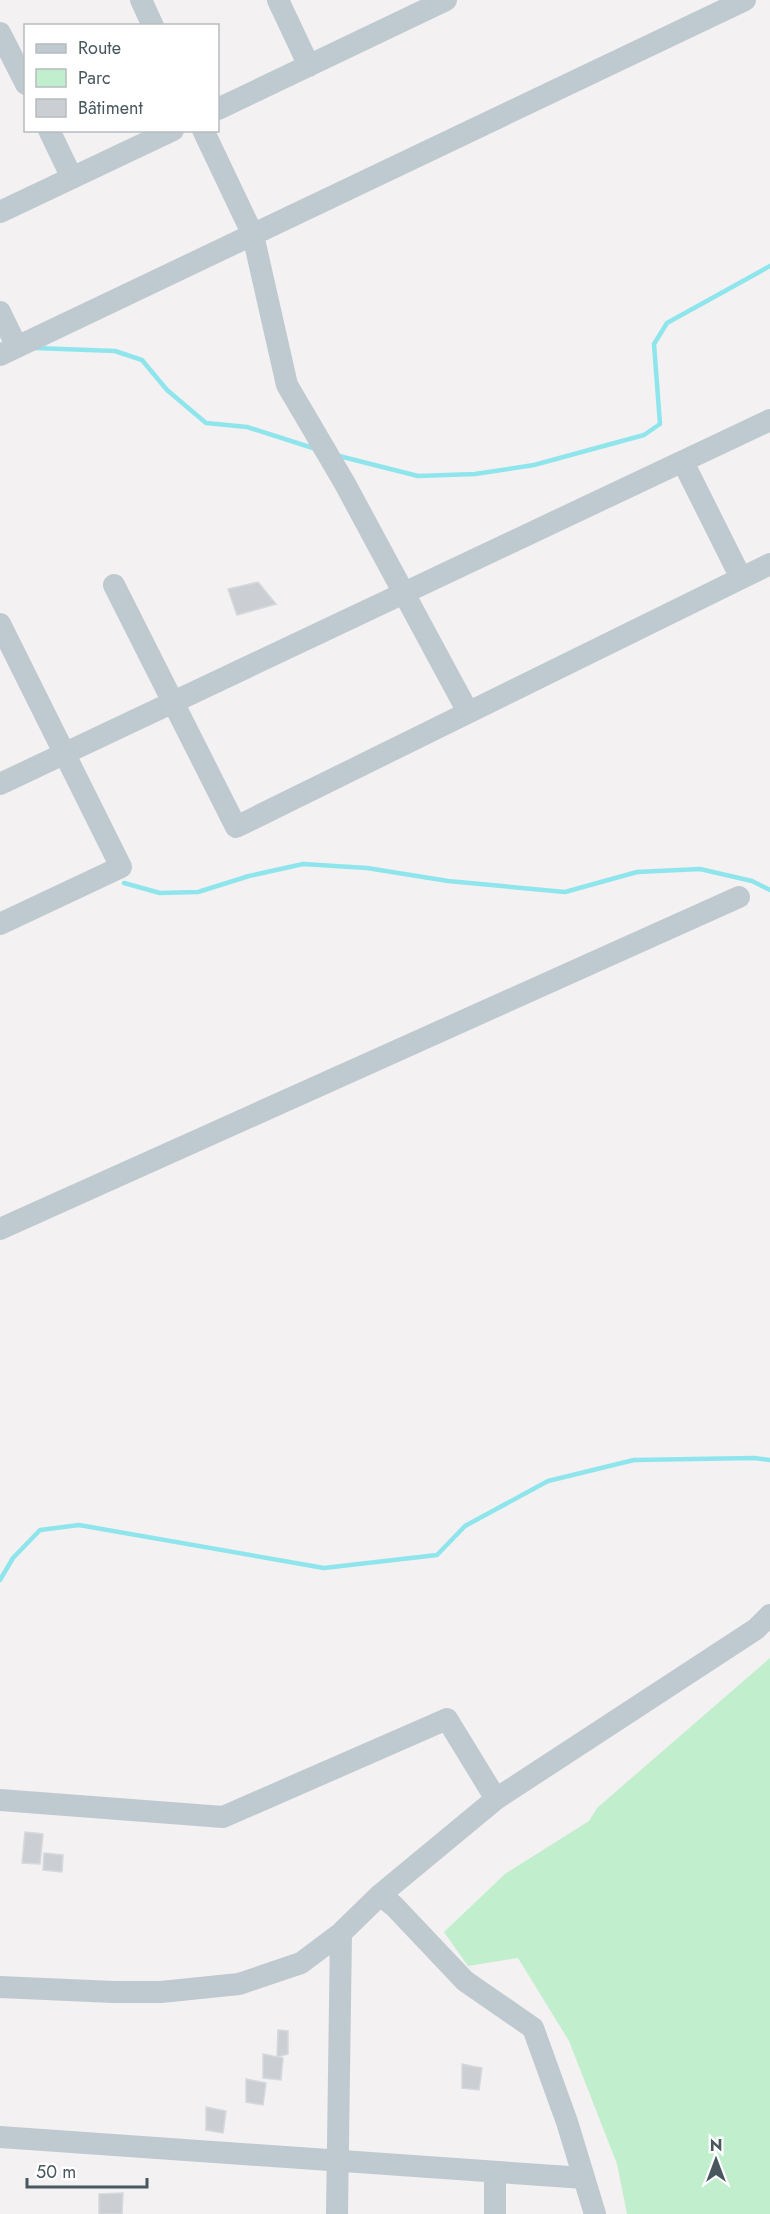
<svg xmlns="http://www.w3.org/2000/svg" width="770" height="2214" font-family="Jost,sans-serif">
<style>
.green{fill:#c1efcd}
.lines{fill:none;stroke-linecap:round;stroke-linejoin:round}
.stream{stroke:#8fe5ec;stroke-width:4.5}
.building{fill:#cbcfd3;stroke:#d5d8dc;stroke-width:1.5}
.minor{stroke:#bfcad0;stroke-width:22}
</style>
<rect width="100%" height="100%" fill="#f3f1f1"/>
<path class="green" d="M770,1658V2214H627L617,2164L569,2041L518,1958L468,1966L444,1932L505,1874L589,1821L597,1808Z"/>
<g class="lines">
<path class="stream" d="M35,348L115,351L142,360L167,390L206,423L247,427L316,449
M339,456L418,476L475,474L534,465L644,435L660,424L654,344L667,323L770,266
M124,883L160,893L198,892L249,876L303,864L367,868L448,881L565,892L637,872L700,869L752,881L770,890
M0,1580L13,1558L40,1530L79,1525L324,1568L437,1555L465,1526L548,1481L634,1460L754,1458L770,1460"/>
</g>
<path class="building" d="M258,582L276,604L237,615L228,589Z
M25,1832L43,1834L40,1864L22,1863Z
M44,1853L63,1855L62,1872L43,1870Z
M278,2030L288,2031V2054L277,2057Z
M263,2054L283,2058L281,2080L263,2078Z
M462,2064L482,2068L479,2090L462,2088Z
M246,2079L266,2083L263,2105L246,2102Z
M206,2107L226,2111L223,2133L206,2130Z
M123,2193L122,2214H99V2194Z"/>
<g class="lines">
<path class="minor" d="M141,0L153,26
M278,0L309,66
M0,33L26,84
M218,109L446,0
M49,130L72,178
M203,130L253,235L287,385L344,482L468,712
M0,212L173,130
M0,312L17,347
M0,355L745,0
M683,462L741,578
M114,585L236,827L770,564
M0,624L121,867L0,924
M0,784L770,420
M0,1229L739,897
M0,1800L223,1817L447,1719L496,1799
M380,1895L394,1906L465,1981L533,2028L567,2122L595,2214
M0,1987L113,1992H161L239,1984L301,1963L341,1933L380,1895L496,1799L756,1629L770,1615
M0,2137L584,2178
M337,2214L341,1933
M495,2214V2172"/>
</g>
<rect x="24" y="24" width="195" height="108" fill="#ffffff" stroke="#b6bcbf" stroke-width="1.5"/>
<rect x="36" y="44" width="30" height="9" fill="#bfcad0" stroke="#b6bcbf" stroke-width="1.5"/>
<text x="78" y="54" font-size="18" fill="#49575f">Route</text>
<rect x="36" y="69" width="30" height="18" fill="#c1efcd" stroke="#b6bcbf" stroke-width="1.5"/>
<text x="78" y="84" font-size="18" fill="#49575f">Parc</text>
<rect x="36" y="99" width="30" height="18" fill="#cbcfd3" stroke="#b6bcbf" stroke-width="1.5"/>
<text x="78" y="114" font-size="18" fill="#49575f">Bâtiment</text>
<g transform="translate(716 2160)" stroke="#ffffff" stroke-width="4.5" paint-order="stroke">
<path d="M0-4.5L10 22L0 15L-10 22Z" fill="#49575f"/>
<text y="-9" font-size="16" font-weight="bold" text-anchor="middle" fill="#49575f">N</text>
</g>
<path d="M27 2178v9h120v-9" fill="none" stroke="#49575f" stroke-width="3"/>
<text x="36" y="2178" font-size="18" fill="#49575f" stroke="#ffffff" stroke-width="4.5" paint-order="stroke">50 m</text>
</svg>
